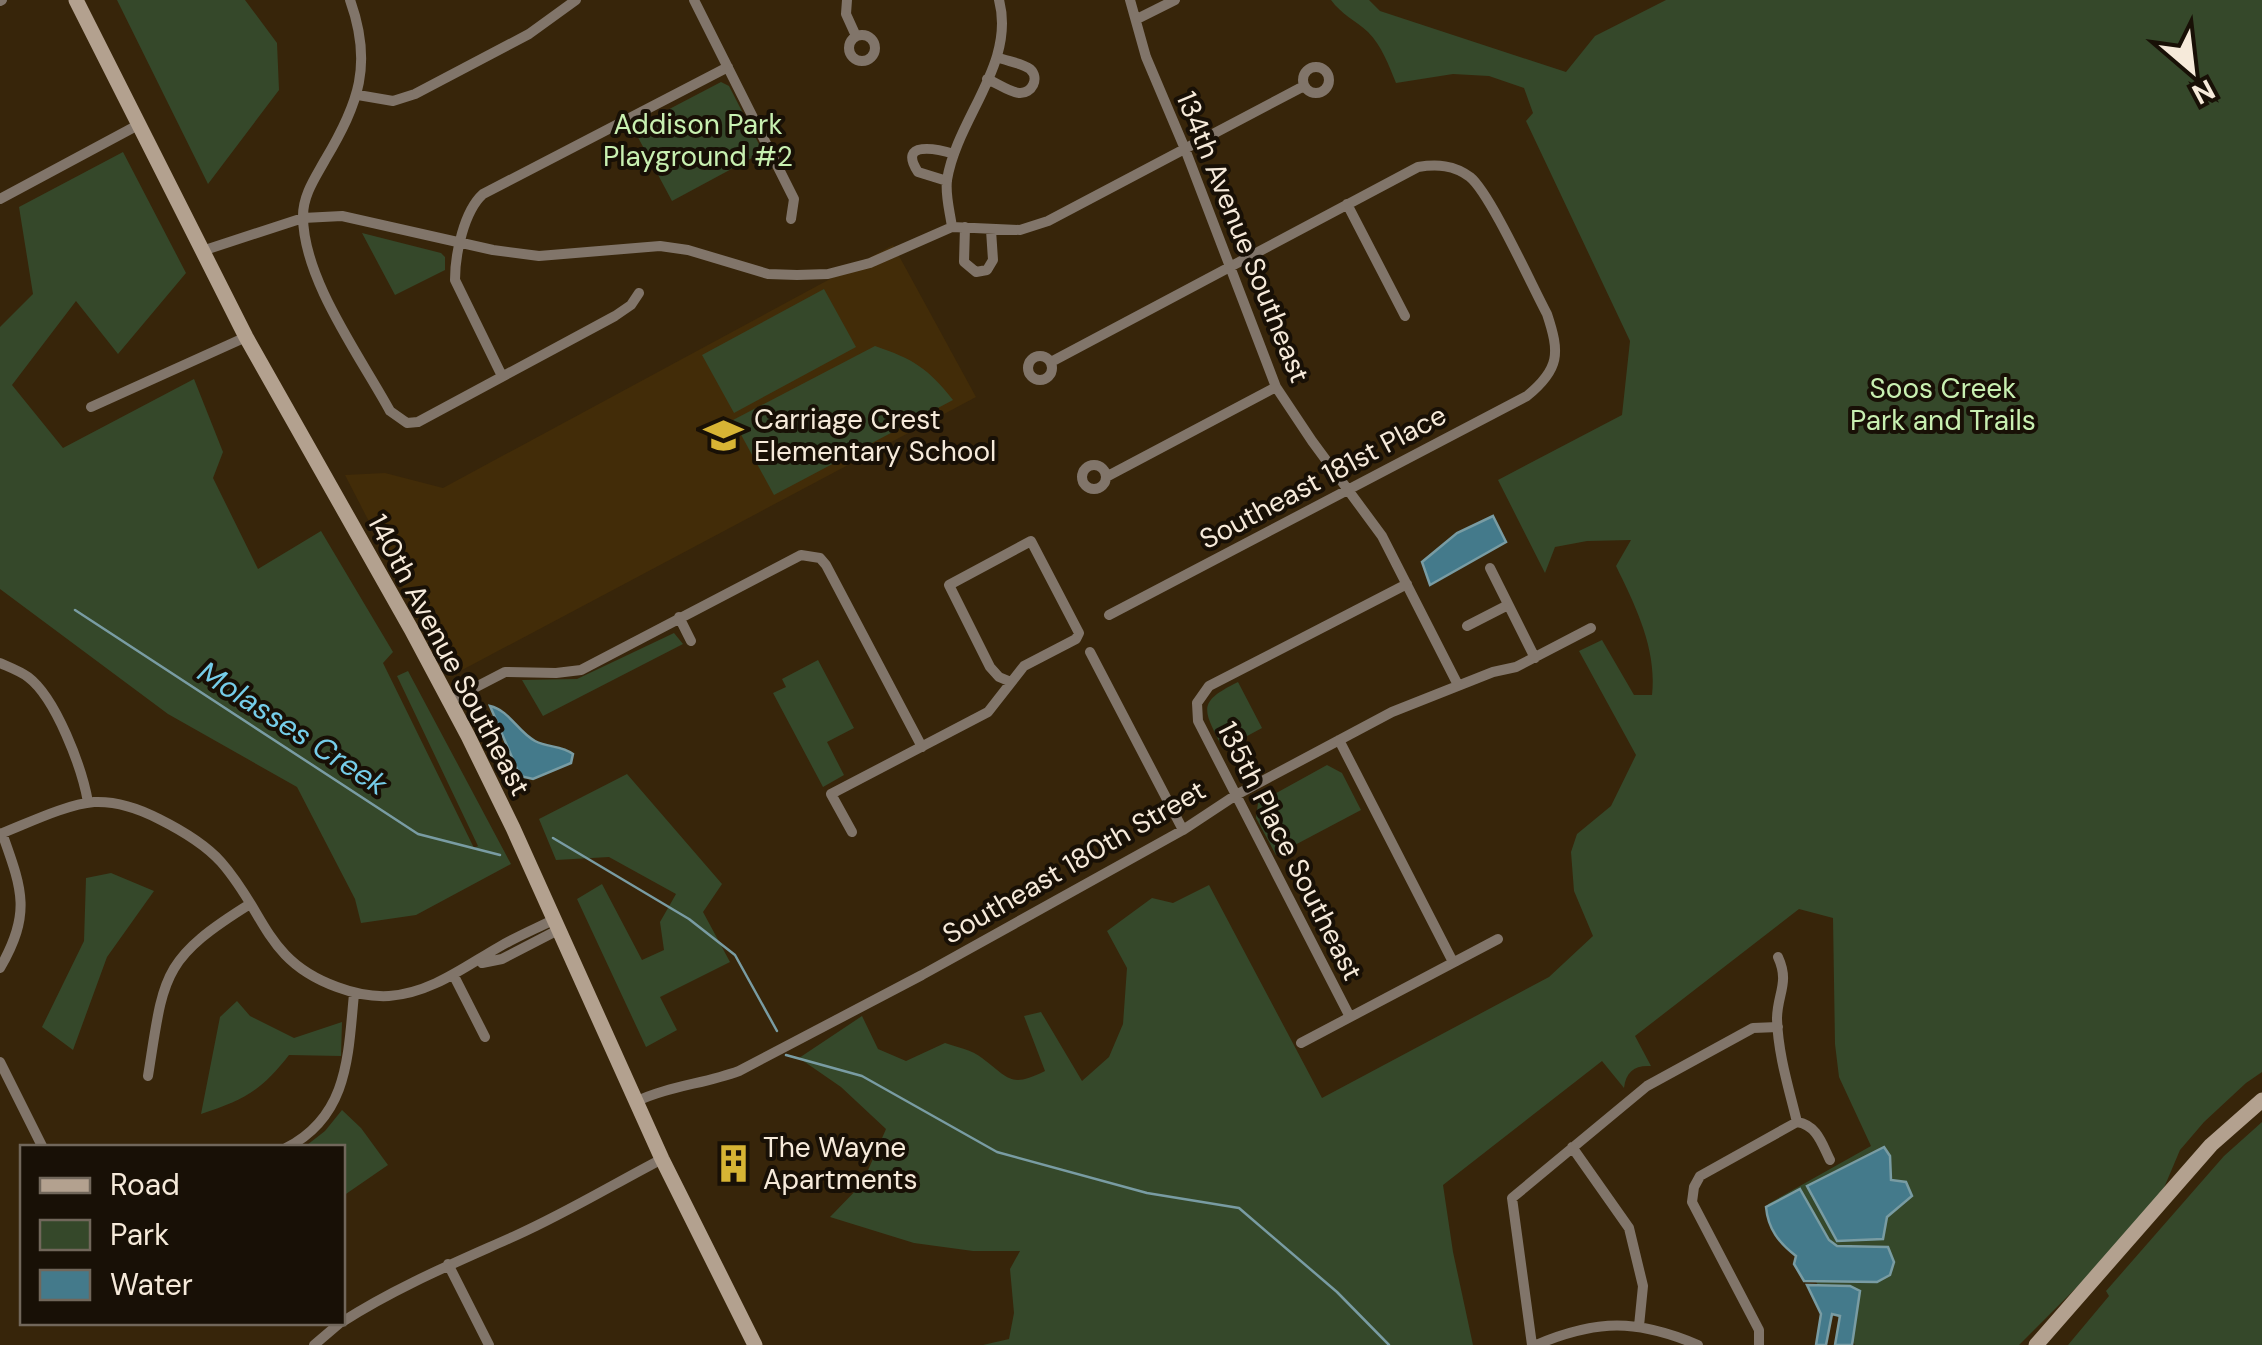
<svg xmlns="http://www.w3.org/2000/svg" width="2262" height="1345" font-family="'DM Sans',sans-serif">
<style>
.built{fill:#422c08}
.green{fill:#35482a}
.water{fill:#447a8b;stroke:#799ca3;stroke-width:2.5}
.lines{fill:none;stroke-linecap:round;stroke-linejoin:round}
.stream{stroke:#799ca3;stroke-width:2.5}
.minor{stroke:#81756a;stroke-width:10}
.secondary{stroke:#b3a18f;stroke-width:15}
.labels{text-anchor:middle;dominant-baseline:central;stroke-width:8;stroke-linejoin:round;paint-order:stroke}
.park-label{font-size:28px;fill:#c8f0b1;stroke:#181006}
.street-label{font-size:28px;fill:#f6eada;stroke:#181006}
.poi-label{font-size:28px;fill:#f6eada;stroke:#181006;text-anchor:start}
.water-label{font-size:30px;font-style:italic;fill:#75cde9;stroke:#181006}
</style>
<rect width="100%" height="100%" fill="#37250a"/>
<path class="built" d="M893,245L976,397L449,677L345,475L385,473L443,488Z"/>
<path class="green" d="M117,0H245L277,43L279,90L208,184Z
M1331,0H1369L1380,11L1566,72L1595,36L1666,0H2262V1072L2246,1083L2204,1122L2180,1150L2155,1209L2019,1345H1855L1768,1204L1871,1146L1839,1077L1835,1044L1833,918L1799,909L1635,1036L1651,1066C1634,1065 1626,1072 1624,1088L1602,1061L1443,1185L1453,1252L1473,1345H983L1009,1339L1014,1313L1010,1269L1020,1251H973L914,1243L830,1217L862,1184L886,1129L841,1087L799,1058L862,1016L878,1049L906,1061L945,1043C957,1047 972,1050 982,1058C1010,1079 1010,1088 1045,1071L1024,1016L1041,1012L1082,1081L1109,1057L1123,1024L1127,968L1107,931L1152,898L1173,903L1209,885L1322,1098L1549,977L1593,936L1574,891L1571,852L1577,834L1611,806L1636,755L1579,651L1602,640L1634,695H1652C1657,649 1636,607 1616,566L1631,540L1587,541L1555,547L1545,573L1498,480L1622,415L1630,341L1526,121L1533,113L1524,88L1489,76L1453,74L1396,83C1389,66 1382,46 1368,32C1356,21 1341,14 1331,0Z
M721,82L729,86L763,152L672,201L633,128Z
M123,152L186,273L118,354L76,301L12,385L63,448L194,379L223,452L213,478L258,569L321,531L393,652L383,663L474,848L478,846L397,676L408,671L511,864L416,915L361,923L355,899L297,787L168,714L0,589V327L33,294L19,207Z
M362,233L441,253L445,257V270L395,295Z
M824,289L856,347L734,413L702,355Z
M875,346C913,359 928,368 953,400L774,495L733,420Z
M674,633L683,644L543,716L522,680L577,679Z
M818,660L854,728L827,742L844,775L823,787L773,693L786,687L782,679Z
M1238,682L1262,728L1223,749C1204,710 1195,703 1238,682Z
M1327,765L1342,773L1361,810L1276,855L1256,818L1258,803Z
M627,774L722,884L703,912L730,962L660,997L677,1030L646,1047L577,899L602,884L642,960L664,950L660,922L676,894L609,857L556,860L539,819Z
M111,873L154,891L107,957L73,1050L42,1027L84,941L86,878Z
M237,1001L250,1016L294,1038L342,1022L341,1056L289,1055C261,1091 244,1100 201,1114L220,1017Z
M342,1110L361,1128L388,1165L343,1196L342,1148L307,1145L325,1131Z
M2262,1122V1345H2068L2109,1296L2106,1291L2224,1156Z"/>
<path class="water" d="M1493,516L1506,542L1430,585L1422,562L1457,533Z
M490,706C509,710 518,732 535,741C548,748 561,745 573,754L571,763L533,779L520,776Z
M1884,1147L1890,1156L1891,1180L1906,1182L1912,1196L1887,1217L1883,1239L1837,1241L1807,1186Z
M1800,1189L1829,1240L1837,1246L1888,1247L1894,1262L1890,1275L1877,1282L1804,1281L1794,1264L1796,1256C1779,1243 1768,1229 1766,1207Z
M1807,1285L1850,1286L1860,1291L1852,1345H1835L1840,1316L1832,1314L1826,1345H1816L1821,1314Z"/>
<g class="lines">
<path class="stream" d="M75,610L418,834L500,855
M553,838L689,919L735,955L777,1031
M786,1055L862,1076L997,1152L1147,1193L1239,1208L1337,1292L1389,1345"/>
<path class="minor" d="M350,0C373,64 359,103 325,160C315,178 303,195 303,216C303,279 360,356 390,411L407,423L418,422L615,316L631,305L639,293
M694,0L794,199L791,219
M847,0L846,14L856,36
M1130,0L1146,57L1185,149L1276,387L1312,441L1382,536L1458,685
M0,1L2,0
M1137,19L1175,0
M849 48a13 13 0 1 1 26 0a13 13 0 1 1-26 0Z
M1303 80a13 13 0 1 1 26 0a13 13 0 1 1-26 0Z
M987,79C997,83 1009,92 1019,93C1032,94 1040,78 1030,69C1022,63 1006,61 997,57
M358,95L393,101L415,94L529,34L576,0
M947,181L918,172C897,140 938,149 954,154
M0,199L138,125
M1347,204L1405,316
M952,227C950,212 945,195 947,180C957,118 1016,64 999,0
M965,227L964,262L976,272L987,270L993,260L991,230
M202,251L303,218L342,216L493,250L539,256L660,246L688,250L768,274L797,275L828,274L870,263L952,227L1020,230L1048,221L1304,86
M1028 368a12 12 0 1 1 24 0a12 12 0 1 1-24 0Z
M1051,362L1418,167C1437,164 1454,165 1470,177C1490,193 1532,286 1547,314C1560,353 1560,369 1527,396L1109,615
M502,376L455,280C455,254 464,211 483,194L728,67
M91,407L246,337
M1082 477a12 12 0 1 1 24 0a12 12 0 1 1-24 0Z
M1106,477L1276,387
M1490,568L1535,658
M679,617L691,641
M1467,626L1508,605
M1090,652L1183,830
M0,663C9,667 20,671 28,677C56,698 82,768 88,802
M449,701L505,672L556,673L581,670L801,555L820,558L826,565L922,747
M1339,740L1453,962
M852,832L831,794L988,712L1024,666L1076,639L1079,633L1031,541L949,585L990,667L999,677L1011,682
M0,834C26,824 67,804 94,802C117,801 138,808 159,819C181,830 204,843 221,862C266,913 265,961 337,987C353,993 371,997 389,996C431,993 464,967 499,947C516,937 535,929 553,920
M1778,957C1790,983 1777,994 1777,1019C1778,1054 1789,1089 1797,1122
M482,963L502,959L558,930
M0,968C32,913 22,889 2,833
M454,976L485,1037
M1350,1017L1198,721L1197,703L1209,686L1407,584
M1301,1043L1498,939
M0,1062L43,1148
M148,1076C164,976 160,960 250,904
M635,1102C668,1086 704,1084 739,1071L922,975L1183,830L1236,795L1392,712L1493,672L1516,667L1591,628
M1797,1122C1817,1125 1822,1144 1830,1160
M1572,1147L1629,1228L1643,1286L1639,1326
M286,1148C349,1116 348,1055 354,994
M448,1264L489,1345
M342,1322C398,1286 457,1262 517,1235C566,1213 614,1184 662,1159
M314,1345L341,1322
M1532,1345L1512,1198L1647,1086L1753,1028L1778,1027
M1536,1345C1597,1319 1637,1319 1698,1345
M1759,1345V1330L1692,1202L1694,1187L1700,1176L1797,1122"/>
<path class="secondary" d="M76,0L246,337L411,629L468,736L513,828L662,1159L755,1345
M2036,1345L2211,1145L2262,1100"/>
</g>
<defs>
<symbol id="school-bare" viewBox="-9 -9 18 18"><path d="M0-5L7-2L0 1L-7-2ZM-4 1L0 2.5L4 1V4Q0 6-4 4Z" fill="#d7b434" stroke="#181006" stroke-width="2.5" paint-order="stroke"/></symbol>
<symbol id="building-bare" viewBox="-9 -9 18 18"><path d="M-4-6H4V6H1V3H-1V6H-4ZM-2.5-4.3h1.7v1.8h-1.7ZM.8-4.3h1.7v1.8H.8ZM-2.5-1h1.7V.8h-1.7ZM.8-1h1.7V.8H.8Z" fill="#d7b434" stroke="#181006" stroke-width="2.5" paint-order="stroke"/></symbol>
</defs>
<g fill-rule="evenodd">
<use href="#school-bare" x="696" y="408" width="55" height="55"/>
<use href="#building-bare" x="706" y="1136" width="55" height="55"/>
</g>
<g class="labels">
<g class="park-label">
<text x="698" y="124">Addison Park<tspan x="698" dy="32">Playground #2</tspan></text>
<text x="1943" y="388">Soos Creek<tspan x="1943" dy="32">Park and Trails</tspan></text>
</g>
<g class="street-label">
<text transform="translate(1243 237) rotate(68)">134th Avenue Southeast</text>
<text transform="translate(1323 477) rotate(-28)">Southeast 181st Place</text>
<text transform="translate(449 655) rotate(62)">140th Avenue Southeast</text>
<text transform="translate(1290 851) rotate(63)">135th Place Southeast</text>
<text transform="translate(1074 862) rotate(-30)">Southeast 180th Street</text>
</g>
<g class="poi-label">
<text x="754" y="419">Carriage Crest<tspan x="754" dy="32">Elementary School</tspan></text>
<text x="763" y="1147">The Wayne<tspan x="763" dy="32">Apartments</tspan></text>
</g>
<g class="water-label">
<text transform="translate(293 728) rotate(33)">Molasses Creek</text>
</g>
</g>
<rect x="20" y="1145" width="325" height="180" fill="#181006" stroke="#71675b" stroke-width="2.5"/>
<rect x="40" y="1178" width="50" height="15" fill="#b3a18f" stroke="#71675b" stroke-width="2.5"/>
<text x="110" y="1195" font-size="30" fill="#f6eada">Road</text>
<rect x="40" y="1220" width="50" height="30" fill="#35482a" stroke="#71675b" stroke-width="2.5"/>
<text x="110" y="1245" font-size="30" fill="#f6eada">Park</text>
<rect x="40" y="1270" width="50" height="30" fill="#447a8b" stroke="#71675b" stroke-width="2.5"/>
<text x="110" y="1295" font-size="30" fill="#f6eada">Water</text>
<g transform="translate(2192 70) rotate(152)" stroke="#181006" stroke-width="8" paint-order="stroke">
<path d="M0-8L18 38L0 25L-18 38Z" fill="#f6eada"/>
<text y="-15" font-size="28" font-weight="bold" text-anchor="middle" fill="#f6eada">N</text>
</g>
</svg>
